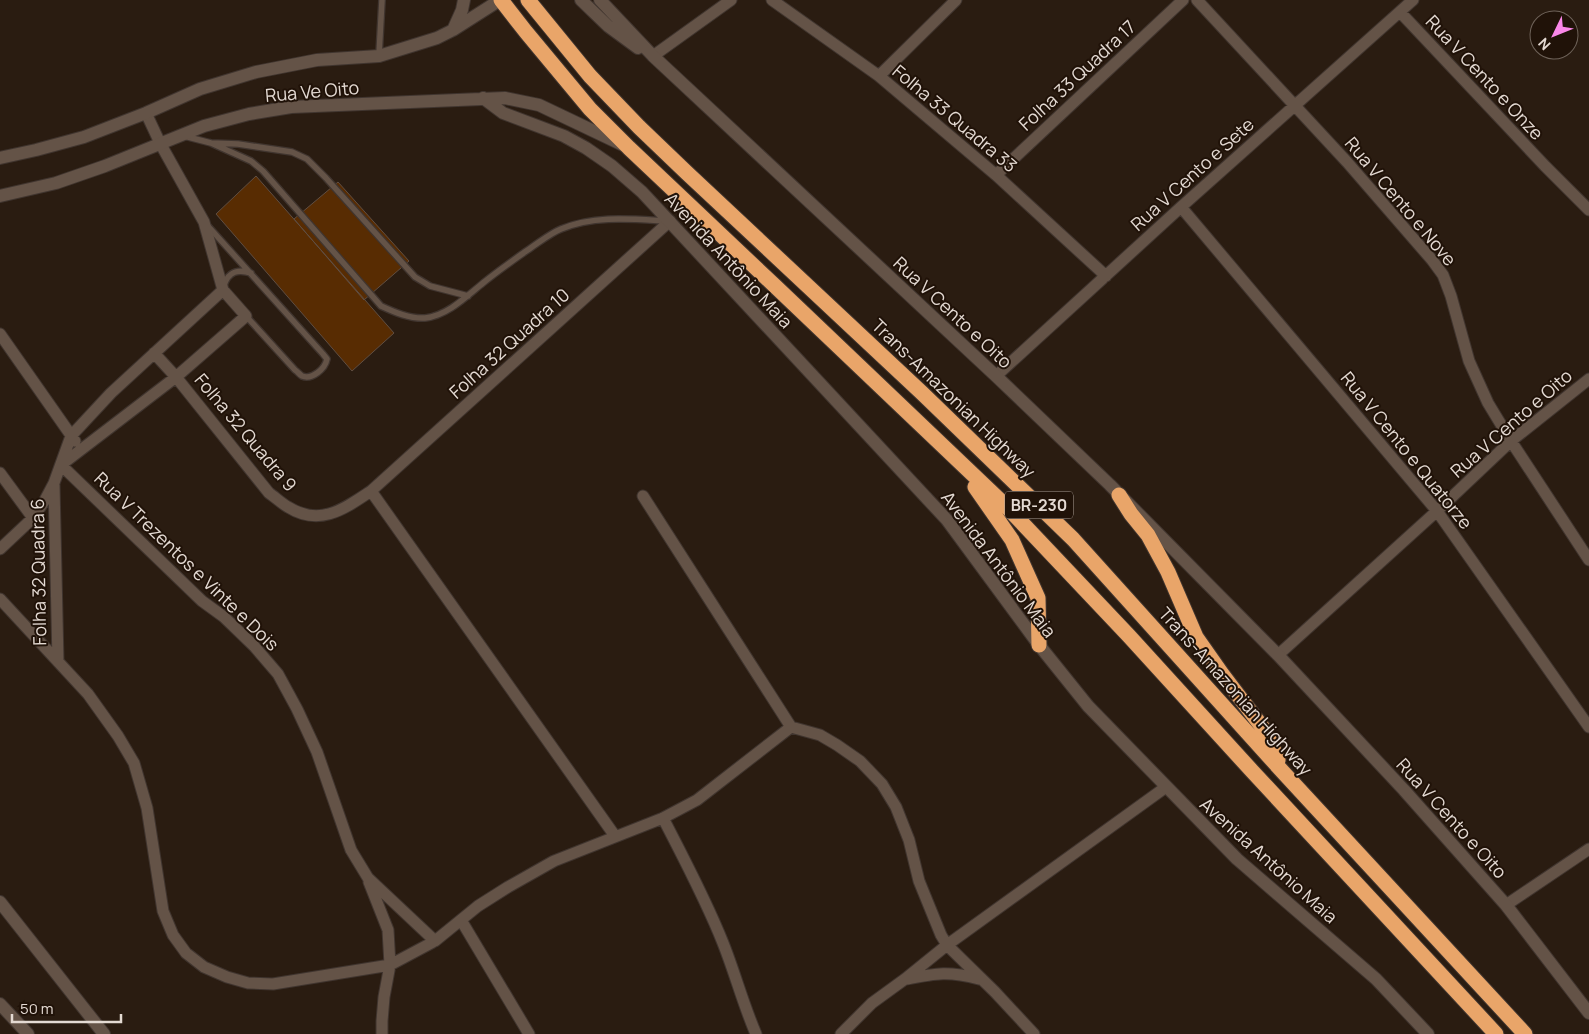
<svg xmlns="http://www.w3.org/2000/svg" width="1589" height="1034" font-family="Manrope,sans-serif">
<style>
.building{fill:#582c02;stroke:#604e42}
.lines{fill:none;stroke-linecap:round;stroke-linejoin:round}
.lane-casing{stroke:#40352f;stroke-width:8}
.street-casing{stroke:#40352f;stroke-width:13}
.secondary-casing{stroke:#40352f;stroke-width:14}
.highway-casing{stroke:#40352f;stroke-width:17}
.lane{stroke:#645347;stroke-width:5.5}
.street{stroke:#645347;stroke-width:11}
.secondary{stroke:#645347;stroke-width:12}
.highway{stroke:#e9a569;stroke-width:15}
.labels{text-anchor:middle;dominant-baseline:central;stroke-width:4;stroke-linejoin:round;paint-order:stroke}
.shield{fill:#201208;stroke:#a99e96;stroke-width:1}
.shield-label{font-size:16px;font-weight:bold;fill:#e4dad3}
.street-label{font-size:18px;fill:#e4dad3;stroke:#201208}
</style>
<rect width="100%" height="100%" fill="#2a1c11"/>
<path class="building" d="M256,176L394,333L352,371L216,214Z
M338,182L409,261L364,300L294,219Z"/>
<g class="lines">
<defs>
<path id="lane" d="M379,55L382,0
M184,136L211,143L238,144L292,152L307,159L326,178L415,277L430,286L468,296
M211,143L251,161L263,171L381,306C394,312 410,319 425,318C447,316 467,296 483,283C499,270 515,259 532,247C541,241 551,233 561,229C594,215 632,219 667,221
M207,225L323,354L327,359C325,369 312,380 302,376C299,374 298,372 295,370L246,316
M224,285C229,271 238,269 251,273"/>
<path id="street" d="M772,0L879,76L996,175L1106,276
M1197,0L1347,162L1432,260L1443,275L1451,296L1469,361L1488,403L1511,441L1589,560
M1400,12L1545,166L1589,210
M653,56L731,0
M879,76L956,0
M996,175L1183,0
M1181,207L1437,511L1589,727
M0,334L75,441
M154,353L176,377L269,493C275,497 281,503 288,507C320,527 344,509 371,491L670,221
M996,376L1181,207L1413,0
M61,465L202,601L224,617L254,646L278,674L297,709L317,752L351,850L368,878L435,941
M61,465L176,377L246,316L223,290L204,222L160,143L146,113
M0,473L33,518
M54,485L58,661
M371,491L615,836
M643,496L791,727L820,735L837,745L860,761L882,784L896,807L909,840L919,881L941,935L947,945L995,992L1034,1034
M0,549L33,518L45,500L54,483L71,436L111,393L223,290
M0,599L88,694L118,736L134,763L147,808L163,911L173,935L186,953L204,967L227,977L248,983L273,984L390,965L435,941L478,906L508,887L554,861L663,818L697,800L791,727
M1278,655L1437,511L1511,441L1589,379
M663,818C684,859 706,900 723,943C735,973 743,1004 756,1034
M369,882L388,930L390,965L384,997L382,1021V1034
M1506,905L1589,849
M461,920L529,1034
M907,979C937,973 949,971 979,979
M841,1034L872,1003L905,979L947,945L1166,787"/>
<path id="secondary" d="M581,0L608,26L638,48
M600,0L653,56L996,376L1110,485L1278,655L1404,790L1506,905L1589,1013
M453,30L500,0
M483,98L503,113L564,136L586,148L612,166L642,192L947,520L1039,645L1088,706L1237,859L1376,979L1428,1034
M0,158L36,150L84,137L146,113L200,89L256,72L317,60L379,56L437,38L453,30L462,10L464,0
M0,196L56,183L105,166L204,126L249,114L291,107L505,98L539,105L623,145
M0,902L104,1034
M0,1004L28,1034"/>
<path id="highway" d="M501,0L526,32L590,109L629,148L775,286L1008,508L1129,636L1252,771L1496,1034
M528,0L590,76L639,127L687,173L922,393L1073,539L1282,771L1525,1034
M975,487L1012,540L1038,598L1039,645
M1119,495L1131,514L1148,535L1168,572L1196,637L1222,674L1266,732L1278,760"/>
</defs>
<use href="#lane" class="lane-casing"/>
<use href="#street" class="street-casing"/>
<use href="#secondary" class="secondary-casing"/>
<use href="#highway" class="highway-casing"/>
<use href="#lane" class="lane"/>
<use href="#street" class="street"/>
<use href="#secondary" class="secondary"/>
<use href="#highway" class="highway"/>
</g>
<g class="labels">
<rect class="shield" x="1005" y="491.5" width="68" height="27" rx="4"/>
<g class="shield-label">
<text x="1039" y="505">BR-230</text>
</g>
<g class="street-label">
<text transform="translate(1077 75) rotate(-43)">Folha 33 Quadra 17</text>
<text transform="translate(1485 77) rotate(47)">Rua V Cento e Onze</text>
<text transform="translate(312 91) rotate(-5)">Rua Ve Oito</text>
<text transform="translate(955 118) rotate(40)">Folha 33 Quadra 33</text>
<text transform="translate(1192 174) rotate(-42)">Rua V Cento e Sete</text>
<text transform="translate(1401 201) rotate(50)">Rua V Cento e Nove</text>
<text transform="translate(729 260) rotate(47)">Avenida Antônio Maia</text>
<text transform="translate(953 312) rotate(43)">Rua V Cento e Oito</text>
<text transform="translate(509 343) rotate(-42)">Folha 32 Quadra 10</text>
<text transform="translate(954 398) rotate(44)">Trans-Amazonian Highway</text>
<text transform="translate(1511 423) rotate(-41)">Rua V Cento e Oito</text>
<text transform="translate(246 432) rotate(50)">Folha 32 Quadra 9</text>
<text transform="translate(1407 450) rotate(51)">Rua V Cento e Quatorze</text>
<text transform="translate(187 561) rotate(44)">Rua V Trezentos e Vinte e Dois</text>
<text transform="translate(999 564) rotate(53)">Avenida Antônio Maia</text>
<text transform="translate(38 572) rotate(-91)">Folha 32 Quadra 6</text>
<text transform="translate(1236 691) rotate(48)">Trans-Amazonian Highway</text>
<text transform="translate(1452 818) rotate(48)">Rua V Cento e Oito</text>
<text transform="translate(1269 860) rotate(42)">Avenida Antônio Maia</text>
</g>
</g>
<g transform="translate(1554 35) rotate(227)"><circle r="24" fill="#201208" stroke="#6e6259"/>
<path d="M0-4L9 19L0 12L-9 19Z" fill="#fa87e8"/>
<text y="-8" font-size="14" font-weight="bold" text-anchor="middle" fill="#e4dad3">N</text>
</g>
<path d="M12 1014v8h109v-8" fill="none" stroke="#e4dad3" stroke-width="2.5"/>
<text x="20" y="1014" font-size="15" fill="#e4dad3" stroke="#201208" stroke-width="4" paint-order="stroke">50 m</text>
</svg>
